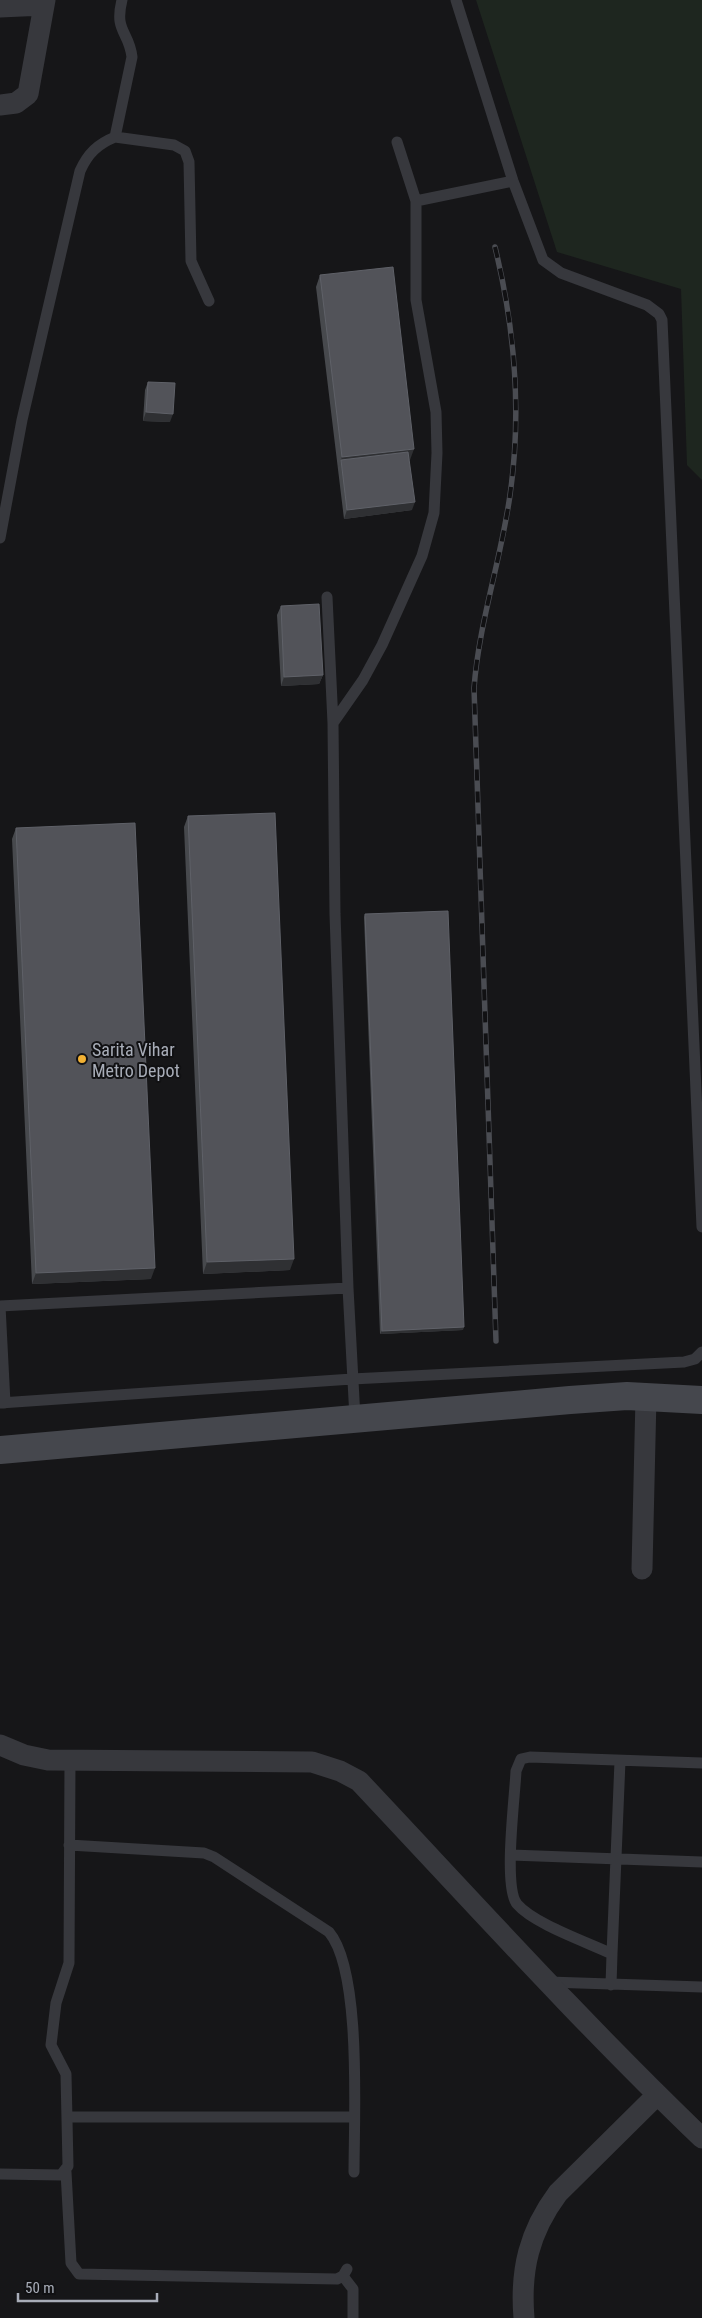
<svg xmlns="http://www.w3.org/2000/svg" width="702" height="2318" font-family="'Roboto Condensed',sans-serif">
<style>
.green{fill:#1e261f}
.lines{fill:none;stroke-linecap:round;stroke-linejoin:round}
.lane{stroke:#37383d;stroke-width:11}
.street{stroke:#37383d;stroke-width:21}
.secondary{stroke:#45474d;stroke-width:28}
.rail-casing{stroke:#4a4c52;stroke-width:5.5}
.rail{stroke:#111113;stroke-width:4;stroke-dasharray:11;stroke-linecap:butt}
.wall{fill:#47494d}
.shaded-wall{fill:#2f3033}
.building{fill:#525359;stroke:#5f6168}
.poi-dot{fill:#f2b134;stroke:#111113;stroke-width:2}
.labels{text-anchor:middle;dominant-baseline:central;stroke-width:4;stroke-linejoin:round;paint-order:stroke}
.poi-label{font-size:18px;fill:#a8adb8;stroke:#111113;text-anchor:start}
</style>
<rect width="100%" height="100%" fill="#161618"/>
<path class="green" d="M476,0H702V480L687,465L681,289L557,252Z"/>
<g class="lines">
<path class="lane" d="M456,0L513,181L543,260L561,273L647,305L659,314L662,320L702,1227
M115,137L174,145L185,151L189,162L191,261L209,301
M416,201L513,181
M0,538L22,420L80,171C88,153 98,144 115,137L132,57C129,31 114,32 122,0
M327,597L333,723
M0,1403L352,1379L684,1362L695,1359L702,1352
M5,1403L0,1306L348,1288
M355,1418L348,1288L335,914L333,723L363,680L382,645L422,556L434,513L437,453L436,412L416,300V201L397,142
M69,1845L204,1853L214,1857L329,1932C362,1971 354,2118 354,2172
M511,1855L702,1862
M612,1954L620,1761
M549,1982L702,1987
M611,1985L612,1954C587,1942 534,1924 517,1904C503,1887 515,1796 516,1771L521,1759L530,1757L702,1763
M67,2117H354
M66,2172L71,2263L79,2274L337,2279L343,2276L347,2269
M0,2174L61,2175L68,2166L66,2074L51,2045L56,2003L69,1963L70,1761
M343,2276L353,2289V2318"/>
<path class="street" d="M0,7L44,5
M0,105L16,103L28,94L45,0
M642,1569L646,1397
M0,1745L24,1755L48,1760L312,1762L340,1771L359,1781C472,1901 583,2024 702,2138
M524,2318C520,2270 529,2232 558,2193L657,2095"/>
<path class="secondary" d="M0,1450L570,1400L627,1396L702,1400"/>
<defs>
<path id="rail" d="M495,247C515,329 522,411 510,495C501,560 479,622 474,688L496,1341"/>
</defs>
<use href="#rail" class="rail-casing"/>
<use href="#rail" class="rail"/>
</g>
<path class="wall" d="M320,275L410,460H409L412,510L344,519L316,287Z
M148,382L170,422L143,421L145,390Z
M281,606L323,675L319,684L281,686L277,615Z
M188,816L290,1270L203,1274L184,827Z
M16,828L151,1279L32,1284L12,839Z
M365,914L463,1330L380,1334L364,917Z"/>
<path class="shaded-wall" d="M146,412L173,414L170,422L143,421Z
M414,449L410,460L342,468L341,460L338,468L342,457Z
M415,502L412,510L344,519L347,510Z
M323,675L319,684L281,686L284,677Z
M294,1259L290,1270L203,1274L207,1262Z
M155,1268L151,1279L32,1284L36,1273Z
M464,1327L463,1330L380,1334L382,1331Z"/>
<path class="building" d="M393,267L414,449L342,457L320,275Z
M148,382L175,383L173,414L146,412Z
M408,452L415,502L347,510L341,460Z
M319,604L323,675L284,677L281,606Z
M275,813L294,1259L207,1262L188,816Z
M135,823L155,1268L36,1273L16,828Z
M448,911L464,1327L382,1331L365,914Z"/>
<circle class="poi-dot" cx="82" cy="1059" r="5"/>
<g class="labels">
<g class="poi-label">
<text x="92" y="1049">Sarita Vihar<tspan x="92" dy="21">Metro Depot</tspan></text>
</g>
</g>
<path d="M18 2293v8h139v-8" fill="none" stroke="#a8adb8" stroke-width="2.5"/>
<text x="25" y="2293" font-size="15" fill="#a8adb8" stroke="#111113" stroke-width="4" paint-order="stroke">50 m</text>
</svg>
